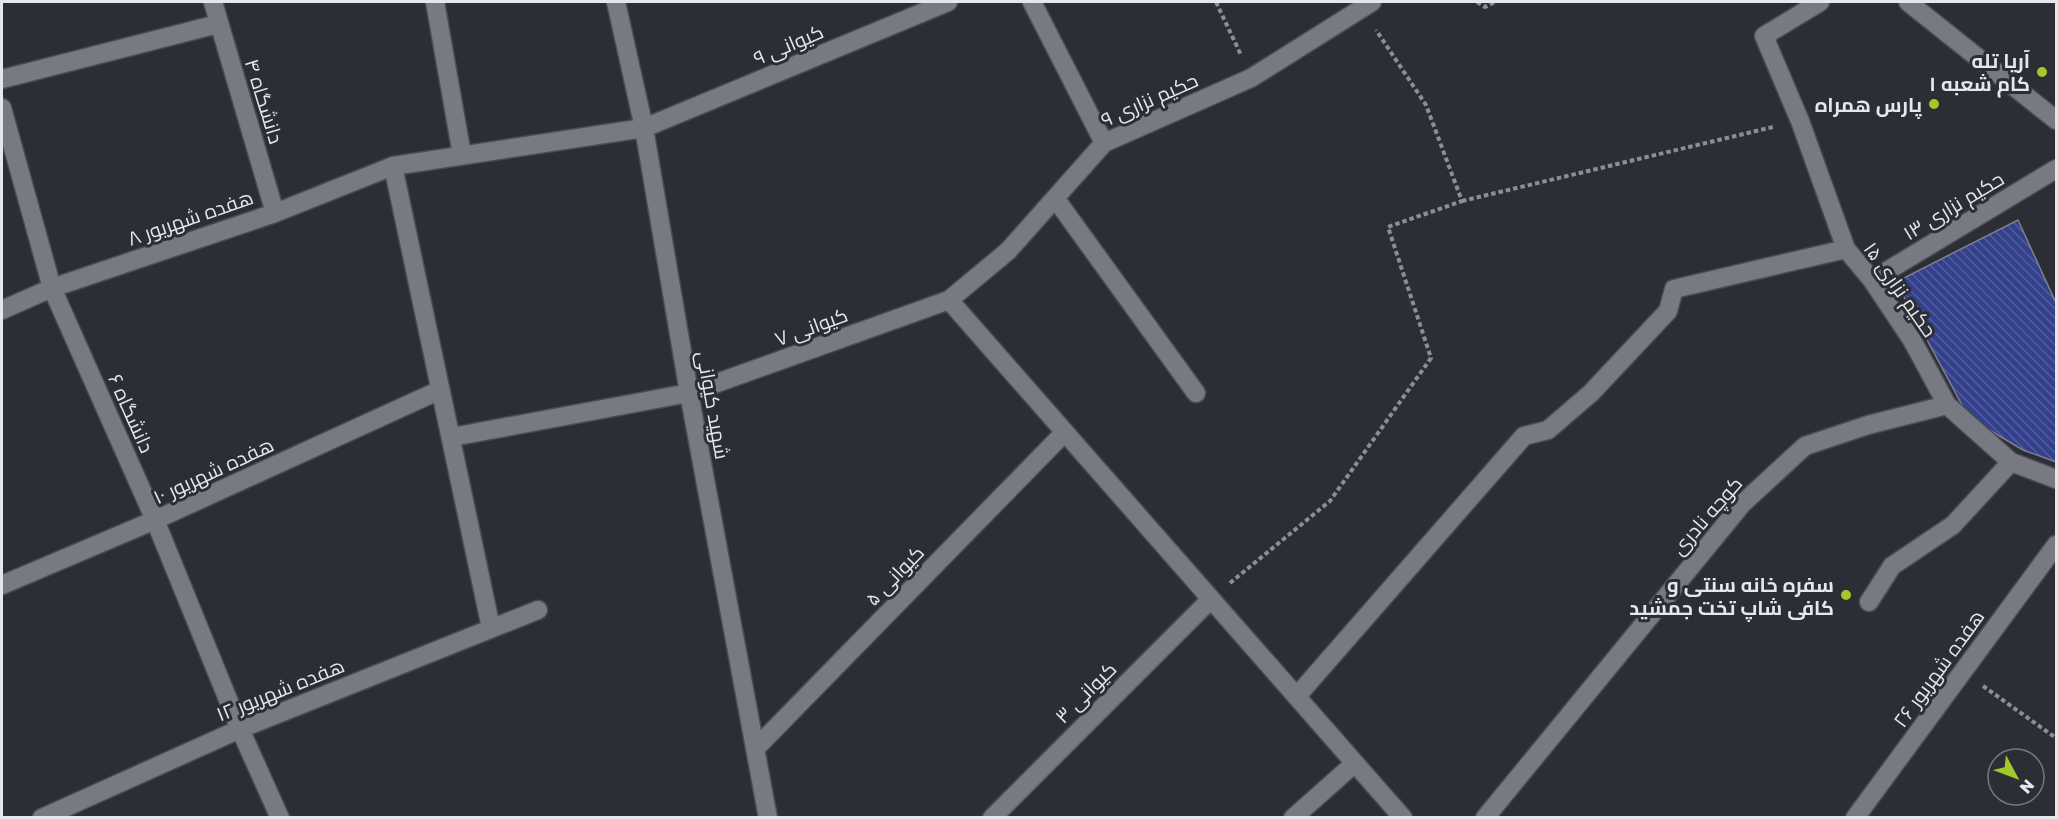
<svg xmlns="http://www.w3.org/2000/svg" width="2058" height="819" font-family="'Golos Text',Cairo,sans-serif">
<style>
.building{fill:url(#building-back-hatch);stroke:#7e818a;stroke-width:1.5}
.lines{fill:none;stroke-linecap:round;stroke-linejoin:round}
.minor-casing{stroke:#4a4c53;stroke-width:21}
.path{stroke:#8c8e94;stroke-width:4;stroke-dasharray:4.5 3;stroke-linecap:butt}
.minor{stroke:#787a83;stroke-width:18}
.poi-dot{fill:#a2c928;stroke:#2c2e36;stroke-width:2}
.labels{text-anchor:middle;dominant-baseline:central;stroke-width:6;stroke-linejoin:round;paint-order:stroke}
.street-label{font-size:20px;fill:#e5e7ec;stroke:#2c2e36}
.poi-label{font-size:20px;font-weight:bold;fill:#e5e7ec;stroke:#2c2e36;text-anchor:end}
</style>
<defs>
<pattern id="building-back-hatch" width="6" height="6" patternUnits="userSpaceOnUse" patternTransform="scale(1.5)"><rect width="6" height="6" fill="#34408c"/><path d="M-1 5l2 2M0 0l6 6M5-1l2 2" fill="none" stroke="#515c9c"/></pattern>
</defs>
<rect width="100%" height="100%" fill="#2c2e36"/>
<path class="building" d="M2018,220L2056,303V462L2023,450L1969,418L1896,282Z"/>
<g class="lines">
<defs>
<path id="minor" d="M213,2L275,213
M435,2L462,155
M616,2L644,128L689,393L768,818
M1032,2L1104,143
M1820,2L1764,36L1800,121L1846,249L1872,280L1912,340L1947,405L2011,462L2056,479
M1908,2L2056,120
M2,79L218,24
M2,108L52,288L155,520L240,729L280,818
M393,166L491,628
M1055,198L1196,393
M1872,280L2056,169
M949,300L1403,818
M2,310L52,288L275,213L393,166L644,128L948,2
M452,437L689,393L949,300L1008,251L1104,143L1251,78L1372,2
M2,585L155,520L440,390
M1869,602L1892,566L1953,525L2011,462
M1297,696L1524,436L1548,430L1591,393L1668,311L1674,289L1846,249
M755,749L1065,432
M42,818L240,729L538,610
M992,818L1211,599
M1293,818L1355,763
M1485,818L1742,504L1805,446L1868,425L1947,405
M1855,818L2056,545"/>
</defs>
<use href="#minor" class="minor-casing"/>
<path class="path" d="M1216,2L1241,55
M1477,2L1485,7L1495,2
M1462,201L1773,127
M1230,583L1330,501L1431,358L1388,227L1462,201L1426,105L1376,30
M1983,686L2056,738"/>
<use href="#minor" class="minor"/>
</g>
<g class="poi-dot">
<circle cx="2042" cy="72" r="6"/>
<circle cx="1934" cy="104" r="6"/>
<circle cx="1846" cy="595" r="6"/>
</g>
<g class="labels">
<g class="street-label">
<text transform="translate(788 44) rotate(-23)">کیوانی ۹</text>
<text transform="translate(1149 99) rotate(-24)">حکیم نزاری ۹</text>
<text transform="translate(265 101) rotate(73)">دانشگاه ۴</text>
<text transform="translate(1953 205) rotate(-31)">حکیم نزاری ۱۳</text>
<text transform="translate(190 217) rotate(-19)">هفده شهریور ۸</text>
<text transform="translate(1901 289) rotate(55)">حکیم نزاری ۱۵</text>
<text transform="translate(811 326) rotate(-20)">کیوانی ۷</text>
<text transform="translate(714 405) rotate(80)">شهید کیوانی</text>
<text transform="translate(132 413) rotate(66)">دانشگاه ۶</text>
<text transform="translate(213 470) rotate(-25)">هفده شهریور ۱۰</text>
<text transform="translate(1706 515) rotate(-49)">کوچه نادری</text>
<text transform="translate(894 575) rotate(-46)">کیوانی ۵</text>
<text transform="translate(1938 668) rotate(-54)">هفده شهریور ۲۶</text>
<text transform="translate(280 689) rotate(-22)">هفده شهریور ۱۲</text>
<text transform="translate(1085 692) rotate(-45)">کیوانی ۳</text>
</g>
<g class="poi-label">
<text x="2030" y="60">آریا تله<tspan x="2030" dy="23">کام شعبه ۱</tspan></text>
<text x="1922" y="104">پارس همراه</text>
<text x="1834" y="584">سفره خانه سنتی و<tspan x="1834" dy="23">کافی شاپ تخت جمشید</tspan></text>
</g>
</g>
<rect width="2058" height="819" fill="none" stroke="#e5e7ec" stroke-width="6"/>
<g transform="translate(2016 777) rotate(131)"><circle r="28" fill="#2c2e36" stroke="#76787f" stroke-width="1.5"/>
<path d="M0-4.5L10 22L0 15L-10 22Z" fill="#a2c928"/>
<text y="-9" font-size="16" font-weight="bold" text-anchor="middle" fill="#e5e7ec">N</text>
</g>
</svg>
